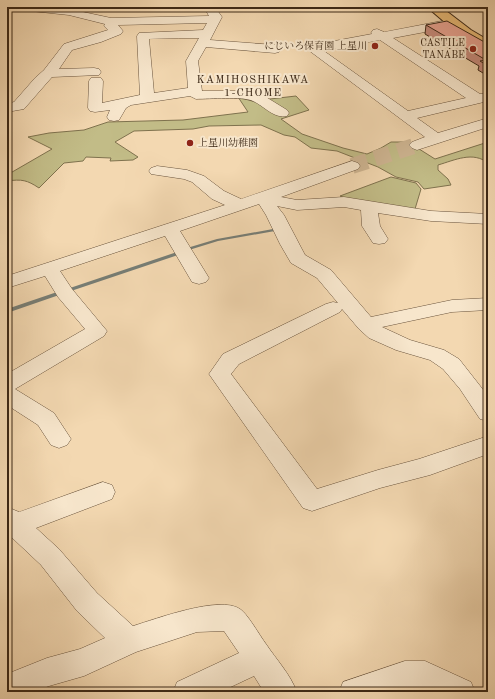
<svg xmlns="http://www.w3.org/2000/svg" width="495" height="699" font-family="'Old Standard TT','Noto Serif JP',serif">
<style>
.green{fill:#c2bc87;stroke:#7f724e}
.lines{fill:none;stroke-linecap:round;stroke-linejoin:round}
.stream{fill:#777e76;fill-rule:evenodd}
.street-tunnel{stroke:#ceb592;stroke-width:16;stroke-dasharray:16 8;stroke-linecap:butt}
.street-casing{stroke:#6a543d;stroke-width:1}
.highway-casing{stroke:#3c2816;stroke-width:2}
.street{fill:#f7e6cc;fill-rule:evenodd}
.highway{fill:#eabc78;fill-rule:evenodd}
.wall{fill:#c98d7e;stroke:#3c2816}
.building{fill:#eaa493;stroke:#3c2816}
.poi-dot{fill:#8f2418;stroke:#f7e6cc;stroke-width:1.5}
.labels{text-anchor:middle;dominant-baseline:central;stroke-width:4;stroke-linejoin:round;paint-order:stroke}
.far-poi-label{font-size:10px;fill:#3c2816;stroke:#f7e6cc;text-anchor:end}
.far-neighbourhood-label{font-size:11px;letter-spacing:1px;fill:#3c2816;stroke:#f7e6cc}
</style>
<rect width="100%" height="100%" fill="#f3d8b1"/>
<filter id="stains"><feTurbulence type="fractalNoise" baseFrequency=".005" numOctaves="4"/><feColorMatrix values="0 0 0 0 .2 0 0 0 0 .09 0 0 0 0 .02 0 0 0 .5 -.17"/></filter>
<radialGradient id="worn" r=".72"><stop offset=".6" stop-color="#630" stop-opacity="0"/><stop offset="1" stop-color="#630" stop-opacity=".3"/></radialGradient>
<path class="green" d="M296,96L309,110L281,119L302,134L343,148L367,154L381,148L391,142H408L435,159L488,142L487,152L488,163C473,151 455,160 438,165V170L448,179L451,185L424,189L418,182L396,177L378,167L337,151L311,148L295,137L284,135L261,125L209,126L193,129L134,131L115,142L138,157L133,160L110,161L111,158L86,157L83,161L64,163L39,188C27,180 22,179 7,181V175L52,149L28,137L49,133L84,130L108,122L183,120L248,112L238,97L259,103L270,99Z
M391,177L416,183L421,189L415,209L347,199L340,196Z"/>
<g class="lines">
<path class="stream" d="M273,229H275V231L218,241L189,250L187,249V248L217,239Z
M174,253H176L178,254V255L71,291L69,292L66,290L67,289Z
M60,291L63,293L62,294L7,313V309Z"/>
<path class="street-tunnel" d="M352,166L417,145"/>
<defs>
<path id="street" d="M16,7L69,9L111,18L209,16L205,9L207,7H215L222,17L210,40L275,45L279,46L281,49L279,52L275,53L206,47L198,61L202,91H241L256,93L261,94L287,110L289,113L287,116C274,119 264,106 253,101C242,96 210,99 196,99L190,96L131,105L126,108L119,120L114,121L109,120L107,117L110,110L95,112L90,111L88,108L89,81L91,78H101L103,81L102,103L140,95L137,36L139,33L203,30L207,23L118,25L123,31L121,34L101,42L72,50L59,69L94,68L99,69L101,72L99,75L52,77L24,109L7,112V104L14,102L35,78L44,70L64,44L108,30L104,26L105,24L69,15L22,10L18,9ZM179,38H199L186,61L188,88L154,93L149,39Z
M431,7H476L474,9L470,10L435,12L431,11L429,9Z
M453,19L457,20L459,23L457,26L393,38L480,94L488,93V101L417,118L438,133L488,118V127L417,150L412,148L409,145L412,142L425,137L307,49L309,46L313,45L372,34L371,33L373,30L377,29L384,32ZM380,40L466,98L408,111L324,51Z
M352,161L358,163L360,166L358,169L281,197L297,200L344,197L431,211L488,214V224L431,221L378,213L380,226L388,239L385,243L379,244L373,243L362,226L361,210L344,207L297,210L277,206L284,215L305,255L331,270L371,317L452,300L488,298V310L452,312L382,327L410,340L444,350L459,359L488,396V421L480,419L460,389L443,369L430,360L396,350L369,338L359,329L342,309L340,312L239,364L231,374L317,489L378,470L419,459L488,436V454L430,475L380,488L312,511L303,508L209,374L223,354L326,304L333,302L338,303L317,278L291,263L280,244L266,215L259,204L180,231L209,278L206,282L199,284L192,282L165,236L60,271L72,289L107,331L104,336L15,389L54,413L71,439L67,445L59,448L51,445L38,425L7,405V374L85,329L58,297L45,276L7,288V276L225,205L212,199L192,182L184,179L151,174L149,171L151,168L157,166L187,170L204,176L224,191L241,199Z
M103,482L112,485L115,492L112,499L36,528L59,549L97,593L133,626C156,619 220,595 240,609C247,613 260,636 266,644C276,659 290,674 297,692H264L254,676L220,692H173L177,682L239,653L224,631L197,632L136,652L84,676L49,686L33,692H7V674L47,658L80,649L105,638L77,611L41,565L7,533V507L19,512Z
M405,661H425L471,682L475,692H429C419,687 407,688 397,692H339L343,682Z"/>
<path id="highway" d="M427,7H441L471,30L488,40V50L461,36Z"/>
</defs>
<use href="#street" class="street-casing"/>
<use href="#highway" class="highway-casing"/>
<use href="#street" class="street"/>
<use href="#highway" class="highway"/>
</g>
<path class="wall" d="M426,25L488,44V76L478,70L479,66L425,34Z"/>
<path class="building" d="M447,21L488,44V66L480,61L486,60L426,25Z"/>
<g class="poi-dot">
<circle cx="375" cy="46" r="4"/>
<circle cx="473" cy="49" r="4"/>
<circle cx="190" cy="143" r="4"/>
</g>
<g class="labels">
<g class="far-poi-label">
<text x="465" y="43">CASTILE<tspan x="465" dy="12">TANABE</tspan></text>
<text x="367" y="46">にじいろ保育園 上星川</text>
<text x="198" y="143" text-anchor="start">上星川幼稚園</text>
</g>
<g class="far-neighbourhood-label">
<text x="253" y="80">KAMIHOSHIKAWA<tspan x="253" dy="13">1-CHOME</tspan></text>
</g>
</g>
<rect width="495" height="699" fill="none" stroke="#f3d8b1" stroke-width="24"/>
<rect x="8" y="8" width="479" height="683" fill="none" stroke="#3c2816" stroke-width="2"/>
<rect x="12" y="12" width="471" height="675" fill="none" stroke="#3c2816"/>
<rect width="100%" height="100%" filter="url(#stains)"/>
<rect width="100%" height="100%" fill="url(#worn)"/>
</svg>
